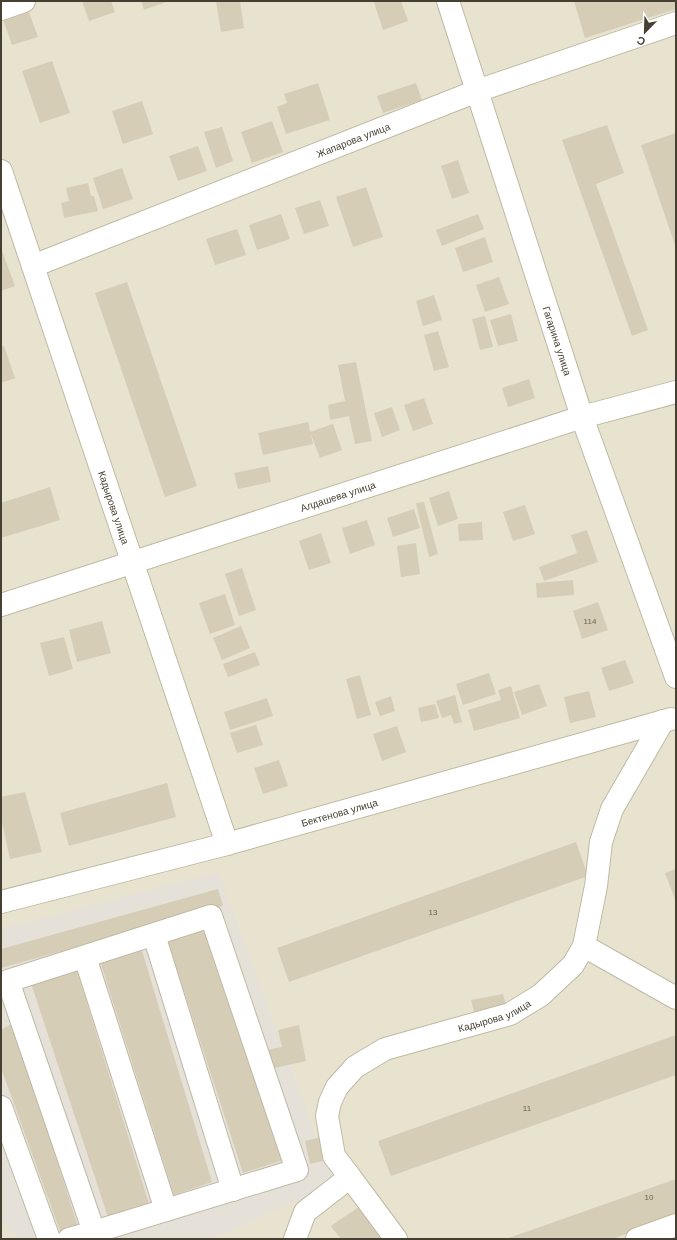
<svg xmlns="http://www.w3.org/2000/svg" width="677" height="1240" font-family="Arial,sans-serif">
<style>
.residential{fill:#e8e3cf}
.industrial{fill:#e5e0d8}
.building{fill:#d5cdb6}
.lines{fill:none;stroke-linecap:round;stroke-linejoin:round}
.minor-casing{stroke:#bfb9a4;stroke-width:24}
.minor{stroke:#fff;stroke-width:22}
.labels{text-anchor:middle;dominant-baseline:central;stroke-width:4;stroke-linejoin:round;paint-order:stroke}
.number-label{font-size:8px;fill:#696353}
.street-label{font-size:10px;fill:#454032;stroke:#fff}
</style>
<rect width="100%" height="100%" fill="#f3f0e2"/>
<path class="residential" d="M1,1H676V1239H1Z"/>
<path class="industrial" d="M218,872L334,1184L213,1239H19L1,1219V929Z"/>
<path class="building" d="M82,1H111L115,12L89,21Z
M141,1H169L144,10Z
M216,1H240L244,28L221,32Z
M378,1H401L408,21L383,30L374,2Z
M574,1H676V9L585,38Z
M26,4L38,37L12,45L1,14Z
M52,61L70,113L40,123L22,71Z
M318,83L330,120L286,134L277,107L287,103L284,94Z
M416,83L422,100L383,113L377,96Z
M142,101L153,134L123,144L112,111Z
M272,121L283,152L252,163L241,132Z
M607,125L624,173L596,184L648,330L632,336L562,140Z
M222,127L233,161L216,168L204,132Z
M676,133V248L641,145Z
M198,146L207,171L178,181L169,156Z
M458,160L469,193L452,199L441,166Z
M122,168L133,199L103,209L93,178Z
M88,183L91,196H94L98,211L64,218L61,203L69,201L66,188Z
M366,187L383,237L353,247L336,197Z
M320,200L329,226L304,234L295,208Z
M281,214L290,239L257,250L249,225Z
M478,214L484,229L442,246L436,230Z
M237,229L246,255L215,265L206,239Z
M485,237L493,262L463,272L455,248Z
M1,248L15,286L1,291Z
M499,277L509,304L485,312L476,285Z
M127,282L197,486L165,497L95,293Z
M434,295L442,320L423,326L416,301Z
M511,314L518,341L498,346L490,320Z
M485,316L493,347L480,350L472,319Z
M438,331L449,367L434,371L424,335Z
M4,346L15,378L1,383V347Z
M356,362L372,441L355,444L349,416L330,420L328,405L345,401L338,365Z
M529,379L535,398L508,407L502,388Z
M424,398L433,424L413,431L404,405Z
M392,407L400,430L382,437L374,413Z
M308,422L313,444L263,455L258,433Z
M333,424L342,450L320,458L310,432Z
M268,466L271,482L238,489L234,473Z
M50,487L60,520L1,538V503Z
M449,491L458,519L438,526L429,498Z
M424,502L438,554L429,557L416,503Z
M525,505L535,534L513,541L503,512Z
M414,509L420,528L393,537L387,518Z
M367,520L375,545L350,554L342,528Z
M482,522L483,540L459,541L458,524Z
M587,530L598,562L544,581L539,567L577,553L571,535Z
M321,533L331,563L309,570L299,541Z
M416,543L420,574L401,577L397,546Z
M242,568L256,610L239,616L225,574Z
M573,580L574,595L537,598L536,583Z
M225,594L235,625L210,634L199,603Z
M598,602L608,630L582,639L573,611Z
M102,621L111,653L77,662L69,630Z
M241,626L250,648L222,660L213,638Z
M64,637L73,669L49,676L40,643Z
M255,652L260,665L228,677L223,664Z
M625,660L634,683L609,691L601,668Z
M489,673L496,694L463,705L456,684Z
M360,675L371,715L357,719L346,679Z
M539,684L547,706L522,715L514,692Z
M511,686L520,718L474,731L468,710L501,700L498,690Z
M589,691L596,717L570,723L564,697Z
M455,695L462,722L454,724L451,715L442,718L436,701Z
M391,696L395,711L380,716L375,702Z
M267,698L273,716L230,730L224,712Z
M435,704L439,718L421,722L418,708Z
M256,725L263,745L237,753L230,733Z
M397,726L406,752L382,761L373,734Z
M279,760L288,786L263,794L254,768Z
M167,783L176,817L69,846L60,813Z
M25,792L42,852L10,859L1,818V797Z
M576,842L588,876L289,982L277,948Z
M676,869V902L665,873Z
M218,889L223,906L1,968V949Z
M205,927L283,1160L243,1173L168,942Z
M142,951L212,1182L174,1195L100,961Z
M77,971L150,1207L108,1217L31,983Z
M503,994L508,1012L476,1019L471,1000Z
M13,1023L78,1227L60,1231L1,1068V1030Z
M299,1025L306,1061L270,1069L266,1050L282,1047L278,1030Z
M676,1035V1075L391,1176L378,1141Z
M326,1136L331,1159L310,1164L305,1141Z
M676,1179V1216L612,1239H506Z
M360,1206L383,1239H341L331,1226Z"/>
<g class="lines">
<defs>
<g id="minor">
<path id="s1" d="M448,1L582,417L676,677"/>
<path d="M1,9L24,1"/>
<path id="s2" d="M1,171L227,844"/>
<path id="s3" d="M33,266L477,91L676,23"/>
<path id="s4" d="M1,605L582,417L676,392"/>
<path id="s5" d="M1,902L227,844L671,719"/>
<path d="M211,916L297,1170L94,1232L8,981Z"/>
<path d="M154,935L233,1190"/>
<path d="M584,946L676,998"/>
<path d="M85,957L166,1210"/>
<path d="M1,1107L49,1239"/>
<path d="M350,1177L396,1239"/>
<path d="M69,1239L94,1232"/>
<path id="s6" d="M295,1239L305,1212L350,1177L334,1156L327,1116L330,1102L337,1087L355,1067L385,1049L510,1014L541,995L573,965L584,946L596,886L601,842L612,809L663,721"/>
<path d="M637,1239L676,1225"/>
</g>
</defs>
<use href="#minor" class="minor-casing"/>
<use href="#minor" class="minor"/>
</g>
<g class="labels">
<g class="number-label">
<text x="590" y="621">114</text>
<text x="433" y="912">13</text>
<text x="527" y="1108">11</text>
<text x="649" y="1197">10</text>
</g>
<g class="street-label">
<text stroke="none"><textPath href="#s3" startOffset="344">Жапарова улица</textPath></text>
<text stroke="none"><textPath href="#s1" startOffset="357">Гагарина улица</textPath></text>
<text stroke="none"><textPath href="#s4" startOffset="354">Алдашева улица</textPath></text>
<text stroke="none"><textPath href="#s2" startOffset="355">Кадырова улица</textPath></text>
<text stroke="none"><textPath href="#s5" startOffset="350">Бектенова улица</textPath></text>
<text stroke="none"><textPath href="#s6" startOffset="360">Кадырова улица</textPath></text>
</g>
</g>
<rect width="677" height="1240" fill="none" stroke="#454032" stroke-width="4"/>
<g transform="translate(645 32) rotate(203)" stroke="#ffffff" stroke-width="3" paint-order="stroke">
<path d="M0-3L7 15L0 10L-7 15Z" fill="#454032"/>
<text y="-6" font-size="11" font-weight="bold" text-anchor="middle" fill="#454032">С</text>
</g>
</svg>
